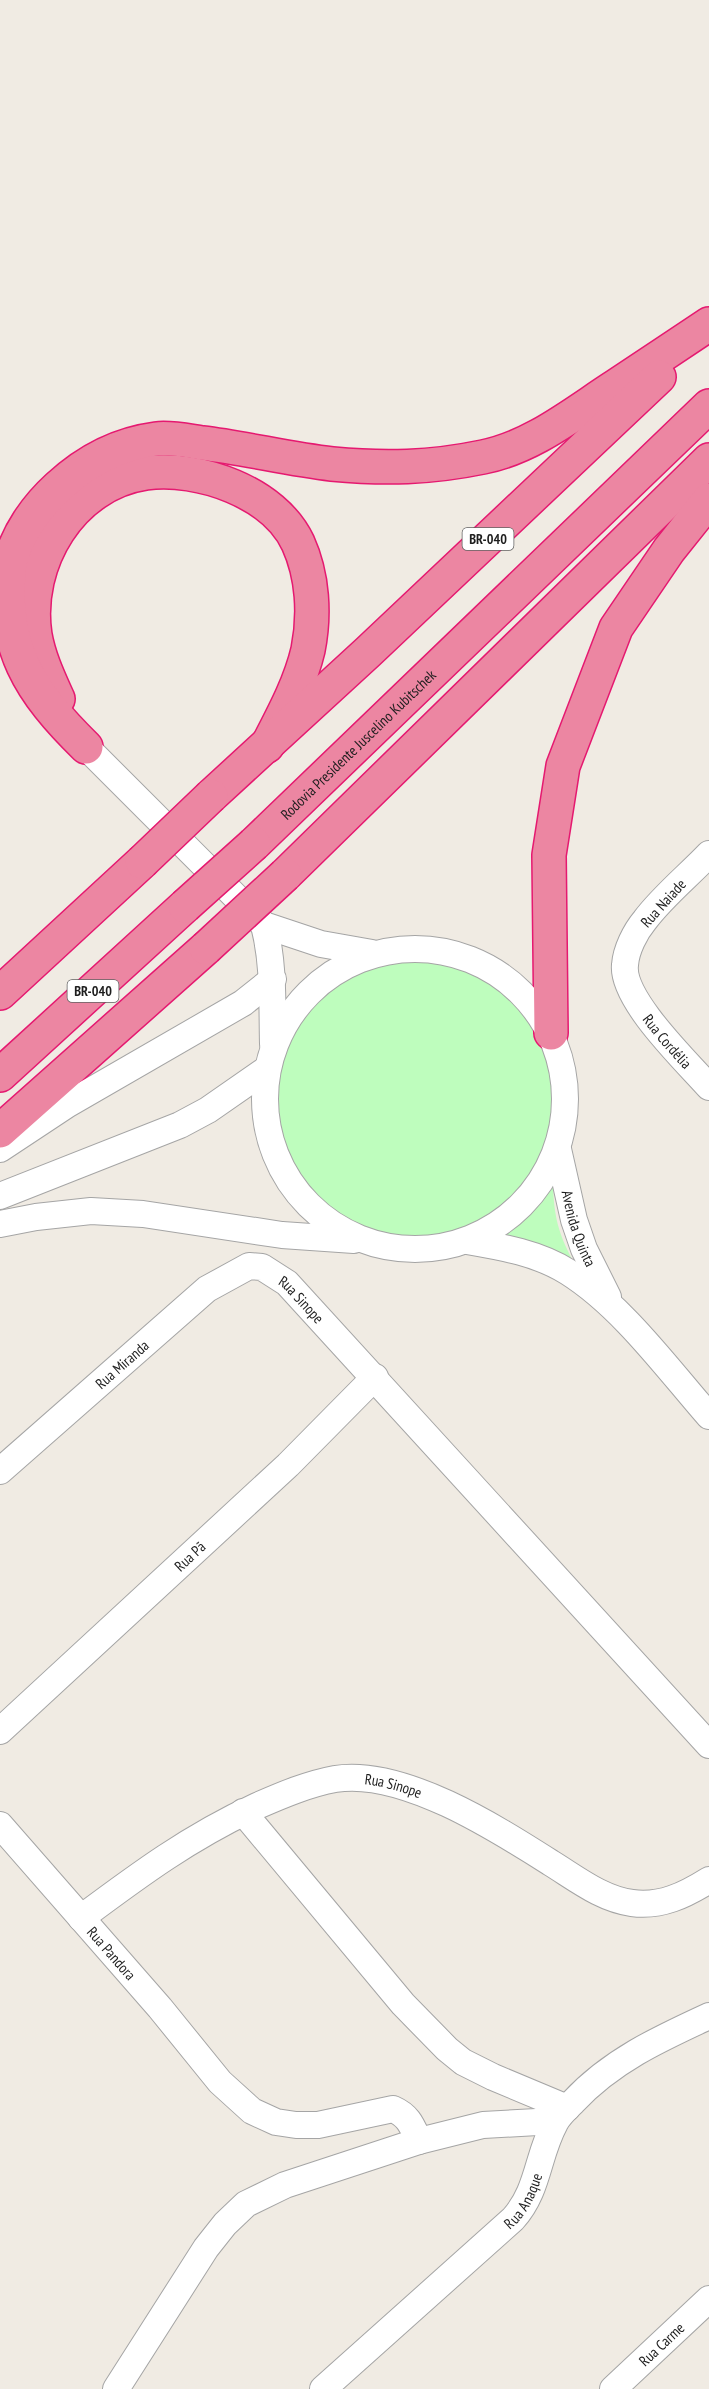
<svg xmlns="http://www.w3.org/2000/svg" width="709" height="2389" font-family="'PT Sans Narrow',sans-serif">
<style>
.park{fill:#befdbd}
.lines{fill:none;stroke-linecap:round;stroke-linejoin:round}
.minor-casing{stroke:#a5a5a5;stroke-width:28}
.highway-casing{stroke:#e51970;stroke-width:36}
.minor{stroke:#fff;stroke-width:26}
.highway{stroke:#ec86a2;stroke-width:33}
.highway-bridge-casing{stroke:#e51970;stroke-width:36;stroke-linecap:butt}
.highway-bridge{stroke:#ec86a2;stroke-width:33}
.labels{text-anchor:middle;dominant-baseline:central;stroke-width:6;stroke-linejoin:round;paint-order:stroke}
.shield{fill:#fff;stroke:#626262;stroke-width:1.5}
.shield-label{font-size:14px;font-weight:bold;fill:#1e1e1e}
.street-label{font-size:15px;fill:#1e1e1e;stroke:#fff}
</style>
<rect width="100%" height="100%" fill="#f0ebe3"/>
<path class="park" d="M273 1097a141 141 0 1 1 282 0a141 141 0 1 1-282 0Z
M553,1177C553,1215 558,1235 577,1268L489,1236L520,1220L540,1204Z"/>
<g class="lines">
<defs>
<g id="minor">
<path d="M86,747L264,925L321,944L372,953"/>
<path id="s1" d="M709,854C688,876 663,896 645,920C635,932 626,950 625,965C621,999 687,1062 709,1087"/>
<path d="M264,925C274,964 272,1003 273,1044"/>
<circle cx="415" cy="1099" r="150"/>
<path d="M0,1149L68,1104L243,1003L273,979"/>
<path id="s2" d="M558,1149L574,1220L584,1249L608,1297"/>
<path d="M0,1196L180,1125L208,1110L267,1069"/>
<path d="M0,1224L36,1217L91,1211L143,1214L282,1235L354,1240"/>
<path d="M467,1241C502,1247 538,1253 568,1272C622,1306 667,1368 709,1416"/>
<path id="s3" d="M0,1471L207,1289L249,1266L262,1267L287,1283L709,1745"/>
<path id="s4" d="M0,1731L288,1465L375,1377"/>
<path d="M243,1812L403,2004L447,2049L463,2062L493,2077L567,2108"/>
<path id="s5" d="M0,1825L160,2008L220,2082L252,2111L276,2122L296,2125H318L393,2109C409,2116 412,2126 419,2141"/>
<path id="s6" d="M81,1918C140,1874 190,1837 257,1806C282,1795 308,1784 335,1779C402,1768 496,1828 551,1863C577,1879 602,1899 632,1903C661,1907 685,1895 709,1880"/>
<path d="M116,2389L206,2248L225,2224L246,2204L285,2185L419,2141L483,2125L555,2121"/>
<path id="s7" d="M323,2389L513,2219C539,2190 537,2156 555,2123C559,2115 567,2108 573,2102C611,2061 659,2039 709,2016"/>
<path id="s8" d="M613,2389L709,2299"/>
</g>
<g id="highway">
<path d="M58,699C49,679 39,658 35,635C24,563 71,484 146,473C199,466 274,492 298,543C313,576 315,615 308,650C300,684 283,715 267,746"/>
<path d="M86,747C30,692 0,647 10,563C17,534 36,507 58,487C86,461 118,444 156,439C171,437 188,441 202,443C245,448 288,459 332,464C385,469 430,468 483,457C533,447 574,413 616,386C647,365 678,345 709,324"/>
<path d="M211,796L368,652L659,377"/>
<path id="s9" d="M254,844L709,406"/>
<path d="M285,875L709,460"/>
<path d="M0,993L142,862"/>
<path d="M551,1033L549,855L563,766L616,628L669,550L709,500"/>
<path d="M0,1075L185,906"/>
<path d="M0,1131L206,948"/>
</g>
</defs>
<use href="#minor" class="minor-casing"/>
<use href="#highway" class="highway-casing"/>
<use href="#minor" class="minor"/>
<use href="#highway" class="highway"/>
<defs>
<path id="highway-bridge" d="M142,862L211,796
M185,906L254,844
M206,948L285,875"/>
</defs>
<use href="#highway-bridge" class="highway-bridge-casing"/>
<use href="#highway-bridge" class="highway-bridge"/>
</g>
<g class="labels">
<g class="shield">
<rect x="462.5" y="528" width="51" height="22" rx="4.5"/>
<rect x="67.5" y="980" width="51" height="22" rx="4.5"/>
</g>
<g class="shield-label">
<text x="488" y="539">BR-040</text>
<text x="93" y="991">BR-040</text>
</g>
<g class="street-label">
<text stroke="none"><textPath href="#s9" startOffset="144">Rodovia Presidente Juscelino Kubitschek</textPath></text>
<text transform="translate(663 903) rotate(-48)">Rua Naiade</text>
<text stroke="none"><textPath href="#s1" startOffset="231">Rua Cordélia</textPath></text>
<text stroke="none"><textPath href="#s2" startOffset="82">Avenida Quinta</textPath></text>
<text stroke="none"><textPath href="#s3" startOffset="388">Rua Sinope</textPath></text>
<text stroke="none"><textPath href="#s3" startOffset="162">Rua Miranda</textPath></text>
<text stroke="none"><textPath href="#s4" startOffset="258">Rua Pã</textPath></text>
<text stroke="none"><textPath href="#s6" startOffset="351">Rua Sinope</textPath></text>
<text stroke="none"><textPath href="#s5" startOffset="170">Rua Pandora</textPath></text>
<text stroke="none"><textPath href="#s7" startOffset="276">Rua Anaque</textPath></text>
<text stroke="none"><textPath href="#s8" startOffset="66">Rua Carme</textPath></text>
</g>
</g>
</svg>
